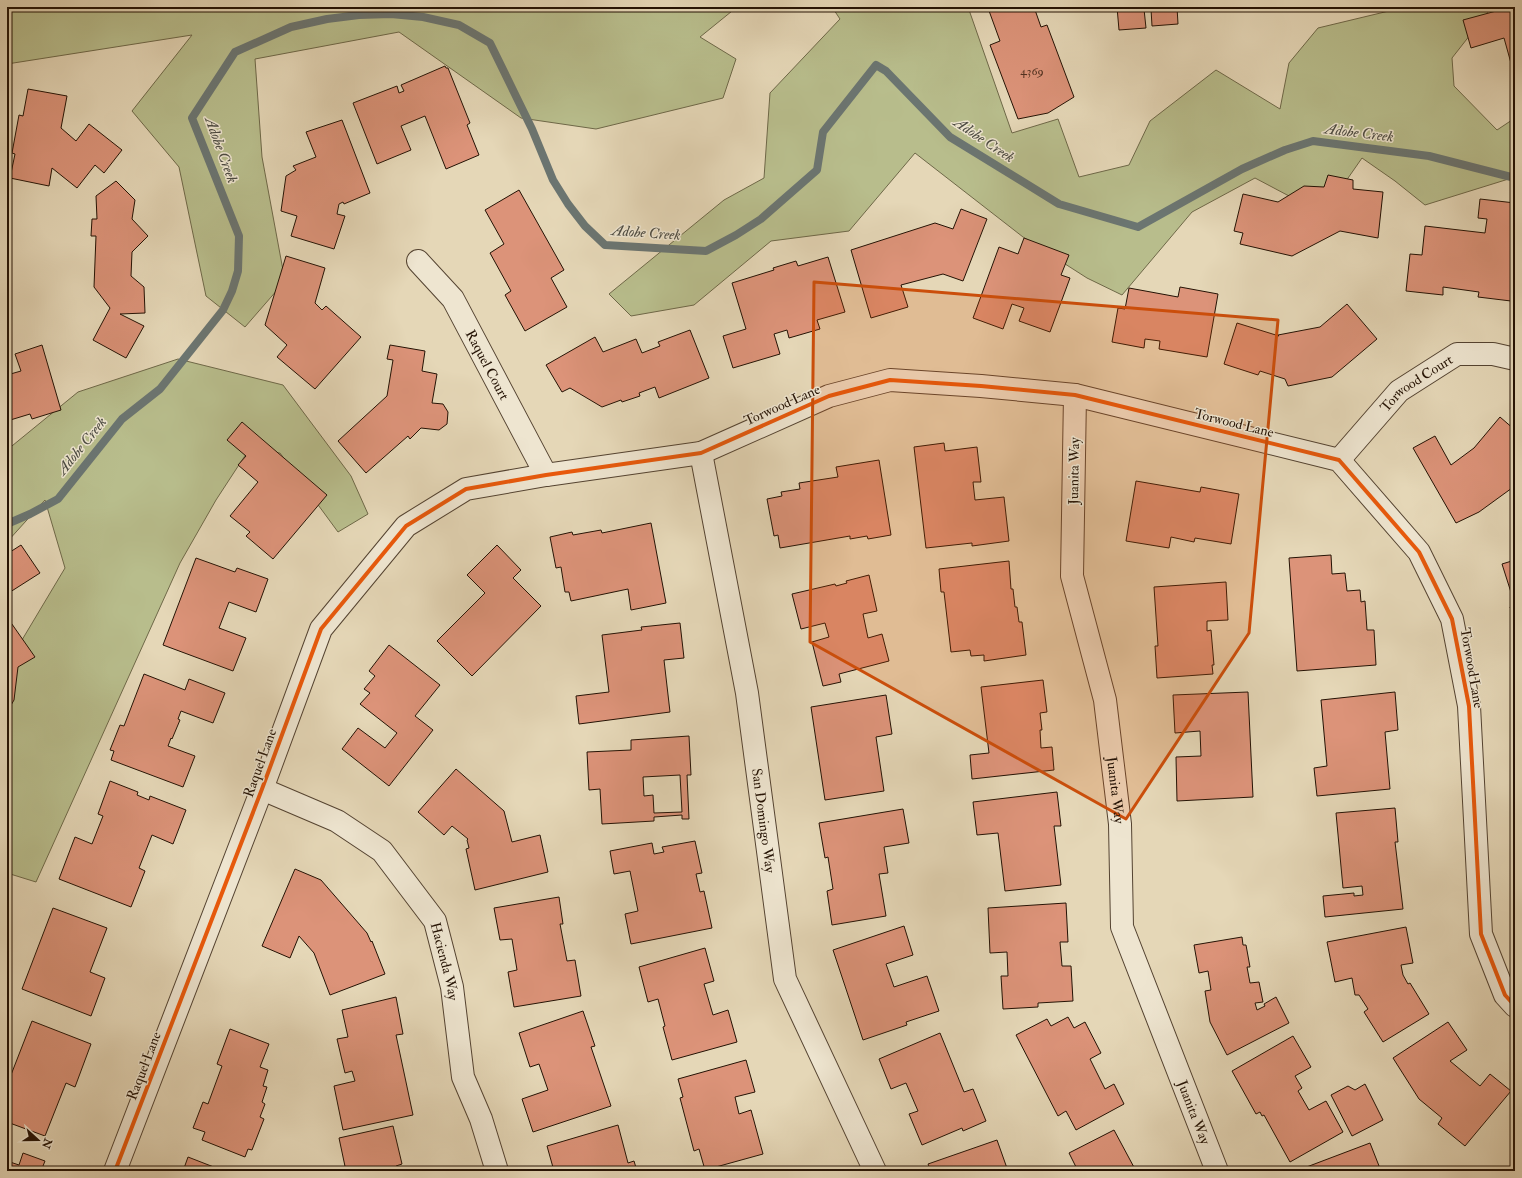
<svg xmlns="http://www.w3.org/2000/svg" width="1522" height="1178" font-family="'IM FELL Double Pica',serif">
<style>
.green{fill:#b8bd8c;stroke:#6e6848}
.lines{fill:none;stroke-linecap:round;stroke-linejoin:round}
.stream{stroke:#6b7571;stroke-width:8}
.building{fill:#dc9379;stroke:#241204;fill-rule:evenodd}
.street-casing{stroke:#544331;stroke-width:24}
.street{stroke:#eee5d0;stroke-width:22}
.cycleway-casing{stroke:#eee5d0;stroke-width:6}
.cycleway{stroke:#e8590c;stroke-width:4}
.marked{fill:#cb4e0b;fill-opacity:0.2;stroke:#cb4e0b;stroke-width:3;stroke-linejoin:round}
.labels{text-anchor:middle;dominant-baseline:central;stroke-width:3;stroke-linejoin:round;paint-order:stroke}
.number-label{font-size:12px;fill:#523221}
.street-label{font-size:14px;fill:#241204;stroke:#eee5d0}
.water-label{font-size:15px;font-style:italic;fill:#4d4c43;stroke:#eee5d0}
</style>
<rect width="100%" height="100%" fill="#e5d7b7"/>
<filter id="stains"><feTurbulence type="fractalNoise" baseFrequency=".005" numOctaves="4"/><feColorMatrix values="0 0 0 0 .2 0 0 0 0 .09 0 0 0 0 .02 0 0 0 .5 -.17"/></filter>
<radialGradient id="worn" r=".72"><stop offset=".6" stop-color="#630" stop-opacity="0"/><stop offset="1" stop-color="#630" stop-opacity=".3"/></radialGradient>
<path class="green" d="M7,7H737L700,37L736,59L723,98L596,129L521,118L399,32L255,59L262,157L285,281L245,327L206,296L179,167L132,111L192,35L7,64Z
M832,7H968L1012,133L1058,119L1079,177L1129,165L1150,121L1216,70L1280,109L1289,63L1318,28L1393,10L1399,7H1492L1452,58L1454,86L1497,130L1515,118V177L1425,205L1395,181L1362,158L1323,214L1255,178L1192,212L1122,295L1087,278L1023,237L915,153L849,231L771,241L694,305L631,316L609,294L724,200L764,178L770,93L840,19Z
M178,359L283,385L351,476L368,514L338,532L280,453L248,451L216,500L180,563L36,882L7,873V665L65,568L45,500L7,542V450L78,392Z"/>
<g class="lines">
<path class="stream" d="M7,524L30,514L58,499L122,419L160,389L223,310L232,291L238,271L239,236L192,118L235,52L291,27L327,19L359,15L391,14L423,17L459,25L490,43L532,129L553,180L568,204L585,226L605,245L706,251L736,235L761,219L817,170L823,132L876,65L886,71L950,137L1059,204L1138,227L1242,169L1285,150L1313,141L1429,156L1515,178"/>
</g>
<path class="building" d="M991,7H1034L1041,27L1047,25L1074,97L1048,113L1018,119L990,45L1000,41L988,8Z
M1117,7H1177L1178,24L1152,26L1151,9H1144L1146,28L1119,30Z
M1511,7H1515L1514,74L1504,38L1471,48L1463,20Z
M445,66L446,68H448L470,123L467,125L479,155L446,169L425,116L401,126L411,150L377,164L353,103L397,86L399,93L404,91L401,85Z
M28,89L67,96L61,128L76,141L89,124L122,150L104,173L95,165L77,188L52,168L49,186L10,178L15,154L12,153L19,115L23,116Z
M342,120L370,193L344,204L343,202L339,204L337,214L345,216L334,249L291,236L297,216L281,211L286,176L296,170L293,166L316,157L306,132Z
M1328,175L1353,180V189L1383,192L1378,238L1340,231L1292,256L1240,244L1243,233L1234,231L1243,194L1278,202L1304,186L1324,187Z
M116,181L135,200L132,219L148,236L132,252L131,276L144,287L145,313L120,314L144,326L126,358L93,340L110,308L94,287L96,236H91L92,219H97L96,196Z
M519,190L564,270L551,278L567,307L525,331L505,295L511,291L490,253L504,244L485,210Z
M1480,199L1515,203V265L1511,301L1478,297L1479,292L1443,287V295L1406,291L1410,254L1422,255L1425,226L1485,233L1487,219L1478,218Z
M961,209L987,219L963,281L943,274L901,285L908,307L871,318L851,250L935,223L953,229Z
M1024,238L1069,255L1061,275L1070,278L1050,332L1019,321L1024,308L1012,304L1003,329L973,318L999,247L1018,254Z
M286,256L325,268L315,303L322,310L326,306L361,337L315,389L277,357L287,345L265,325Z
M828,257L845,312L817,320L820,329L789,338L787,330L774,334L780,354L733,368L723,336L746,329L732,283L774,270L773,268L796,261L798,266Z
M1180,287L1218,294L1207,357L1159,349L1160,341L1145,339L1144,348L1112,342L1118,308L1125,309L1129,288L1178,297Z
M1347,304L1377,339L1332,377L1288,386L1285,379L1260,371L1258,375L1224,364L1237,323L1279,336L1278,335L1320,327Z
M690,330L709,378L659,398L655,387L639,393L640,396L622,402L621,400L602,407L570,388L562,392L546,365L595,337L603,352L636,339L642,353L660,346L658,342Z
M42,345L61,410L32,419L30,414L7,421V375L21,371L15,354Z
M390,345L425,351L422,371L437,374L432,403L443,404L448,412L447,424L439,430L421,428L410,439L408,436L366,473L338,441L387,396L393,360L387,359Z
M1500,417L1515,430V484L1512,488L1479,512L1456,523L1413,448L1435,436L1451,465L1474,448Z
M242,422L327,495L273,559L246,536L250,532L230,516L258,482L238,465L246,456L227,440Z
M944,443L945,451L977,447L981,482H973L975,500L1004,497L1009,541L972,546V543L926,548L914,447Z
M879,460L891,535L868,539L867,536L850,539V536L780,548L778,535L774,536L767,499L782,496L781,492L800,489L799,483L838,477L836,467Z
M1136,481L1200,492L1201,487L1239,494L1231,544L1195,538L1194,542L1171,537L1169,548L1126,541Z
M651,523L666,603L631,610L628,589L571,601L569,592H565L561,567L556,568L550,537L572,532L573,535L601,530L602,533Z
M21,545L40,573L7,594V554Z
M497,545L521,570L513,578L541,606L472,676L437,641L485,593L467,575Z
M1331,555L1332,574L1345,573L1347,591L1360,590L1361,602L1365,601L1367,630H1374L1376,665L1297,671L1289,558Z
M196,558L235,572L237,568L268,579L256,612L229,602L219,628L246,638L233,671L163,645Z
M1515,560V605L1502,564Z
M1009,561L1011,589H1013L1015,607H1017L1019,622H1022L1026,655L984,661V655L971,656L970,650L951,652L944,592H941L939,569Z
M869,575L877,611L863,614L868,638L882,634L889,661L839,674L841,682L823,686L812,642L829,637L825,623L801,629L792,594L835,584L836,586L847,583L846,581Z
M1226,582L1228,620L1207,621V631L1211,630L1214,665H1212L1213,674L1157,678L1155,646H1158L1154,587Z
M1515,606V622L1510,607Z
M7,617L35,657L18,667L14,700L7,712Z
M680,623L684,658L664,660L670,712L579,724L576,696L609,692L602,635L642,630L641,627Z
M389,645L440,685L415,716L433,730L389,786L342,749L358,728L385,748L397,733L360,704L370,693L364,689L375,676L369,671Z
M144,674L185,690L189,679L225,693L213,723L181,711L178,719L180,720L172,739L171,738L168,746L195,756L183,787L111,760L114,751L110,750L120,725L124,726Z
M1043,680L1047,712L1040,713L1042,730H1040L1041,748L1052,747L1054,770L972,779L970,755L989,753L981,687Z
M1248,692L1253,797L1177,801L1176,757L1201,756L1200,731L1175,733L1173,695Z
M1395,692L1398,730L1385,732L1390,789L1317,796L1314,768L1327,766L1321,700Z
M886,695L892,734L876,737L884,791L825,800L811,707Z
M689,736L691,775H687L689,819H682V815L654,817V821L602,824L600,789L589,790L587,752L631,750V740ZM680,775L682,812L654,813L653,795L644,796L643,777Z
M456,769L504,811L512,842L540,835L548,872L475,890L466,849L469,848L467,840L468,839L452,826L444,835L418,812Z
M110,781L138,792L137,795L149,800L150,796L186,810L173,844L152,835L139,868L145,871L131,907L59,879L75,837L92,844L103,816L98,814Z
M1057,792L1061,826H1054L1061,885L1005,891L998,833L977,835L973,802Z
M1395,808L1398,842H1395L1403,909L1325,917L1323,896L1354,893V896L1363,895L1362,886L1343,888L1336,813Z
M903,809L909,843L884,847L888,873L879,874L886,916L832,925L827,891L833,889L828,857L825,858L819,823Z
M695,841L702,873L696,874L700,892L704,891L712,928L631,944L625,914L638,911L630,871L614,874L610,851L652,843L654,854L664,852L662,847Z
M295,869L321,880L367,933L371,942L372,941L385,974L330,995L314,953L299,936L290,958L262,946Z
M559,897L563,924H560L567,961L575,960L581,996L514,1007L508,972L517,970L512,939L500,940L494,908Z
M1066,903L1068,942H1060L1062,966H1071L1073,1001L1038,1003V1007L1003,1009L1001,976H1008L1007,952L990,953L988,908Z
M53,908L107,928L90,972L105,978L91,1016L22,989Z
M904,926L913,955L886,964L894,987L927,976L939,1011L906,1022L907,1025L863,1040L833,950Z
M1406,927L1413,963L1401,965L1403,975L1408,984L1410,983L1429,1014L1383,1042L1364,1012L1368,1009L1359,995H1355L1352,978L1335,982L1327,942Z
M1242,937L1243,945H1246L1250,967H1247L1250,983L1259,982L1263,1002L1255,1003L1257,1010L1265,1006L1264,1004L1276,997L1289,1023L1227,1055L1210,1022L1205,991L1211,990L1208,971L1199,973L1194,945Z
M705,948L714,981L704,984L713,1015L728,1010L737,1042L672,1060L663,1027L665,1026L658,999L648,1002L639,967Z
M396,997L403,1034L396,1035L413,1115L343,1130L334,1086L355,1081L352,1071L345,1073L337,1039L348,1037L342,1010Z
M583,1011L595,1046L591,1047L611,1106L533,1132L522,1099L548,1090L539,1064L530,1067L519,1033Z
M1068,1017L1074,1028L1085,1022L1101,1053L1090,1059L1105,1089L1114,1084L1124,1104L1076,1130L1066,1111L1058,1116L1016,1035L1047,1019L1051,1026Z
M32,1021L91,1044L75,1087L66,1083L45,1136L7,1122V1079L9,1080Z
M1448,1022L1467,1050L1450,1061L1480,1086L1490,1074L1511,1091L1465,1146L1438,1124L1442,1118L1419,1099L1393,1058Z
M230,1029L269,1044L260,1067L268,1070L263,1086L267,1087L262,1102L265,1104L260,1117L264,1119L252,1150L248,1149L245,1157L202,1140L205,1132L193,1128L203,1102L208,1104L222,1066L217,1064Z
M940,1033L964,1092L973,1089L986,1121L963,1131L962,1128L922,1145L909,1114L918,1111L906,1083L891,1089L879,1059Z
M1293,1036L1311,1067L1295,1076L1302,1088L1298,1091L1309,1110L1326,1101L1343,1132L1290,1162L1264,1115L1262,1116L1260,1112L1256,1114L1232,1071Z
M746,1060L755,1092L735,1097L739,1114L751,1110L763,1154L705,1170L699,1149L694,1151L680,1098L683,1097L678,1079Z
M1365,1084L1383,1120L1352,1136L1331,1095L1348,1086L1355,1090Z
M618,1125L628,1163L634,1161L637,1171H554L547,1146Z
M393,1126L402,1164L396,1166L397,1171H346L339,1138Z
M1114,1130L1136,1171H1078L1069,1153Z
M997,1140L1008,1171H994L993,1168L984,1171H931L928,1164Z
M1370,1143L1381,1171H1296Z
M23,1153L45,1161L41,1171H7V1161L19,1165Z
M188,1157L224,1171H183Z"/>
<g class="lines">
<defs>
<g id="street">
<path id="s1" d="M418,261L453,299L546,475"/>
<path id="s2" d="M1075,395L1072,576L1105,700L1120,824L1122,927L1217,1171"/>
<path id="s3" d="M701,453L747,693L785,979L875,1171"/>
<path id="s4" d="M1339,460L1399,391L1457,354H1493L1515,359"/>
<path id="s5" d="M262,789L337,821L382,851L435,921L452,987L463,1077L481,1119L497,1171"/>
<path d="M115,1171L262,789L321,629L406,526L466,489L546,475L701,453L829,396L890,380L981,386L1075,395L1339,460L1419,552L1452,619L1469,706L1481,934L1505,995L1515,1006"/>
</g>
</defs>
<use href="#street" class="street-casing"/>
<use href="#street" class="street"/>
<defs>
<path id="cycleway" d="M115,1171L262,789L321,629L406,526L466,489L546,475L701,453L829,396L890,380L981,386L1075,395L1339,460L1419,552L1452,619L1469,706L1481,934L1505,995L1515,1006"/>
</defs>
<use href="#cycleway" class="cycleway-casing"/>
<use href="#cycleway" class="cycleway"/>
</g>
<path class="marked" d="M814,282L1278,320L1249,633L1126,819L810,642Z"/>
<g class="labels">
<g class="number-label">
<text x="1032" y="71">4369</text>
</g>
<g class="street-label">
<text stroke="none"><textPath href="#s1" startOffset="126">Raquel Court</textPath></text>
<text stroke="none"><textPath href="#s4" startOffset="110">Torwood Court</textPath></text>
<text transform="translate(782 405) rotate(-24)">Torwood Lane</text>
<text transform="translate(1234 423) rotate(14)">Torwood Lane</text>
<text transform="translate(1074 471) rotate(-89)">Juanita Way</text>
<text transform="translate(1472 668) rotate(80)">Torwood Lane</text>
<text transform="translate(260 763) rotate(-70)">Raquel Lane</text>
<text stroke="none"><textPath href="#s2" startOffset="400">Juanita Way</textPath></text>
<text stroke="none"><textPath href="#s3" startOffset="373">San Domingo Way</textPath></text>
<text stroke="none"><textPath href="#s5" startOffset="265">Hacienda Way</textPath></text>
<text transform="translate(144 1066) rotate(-69)">Raquel Lane</text>
<text stroke="none"><textPath href="#s2" startOffset="736">Juanita Way</textPath></text>
</g>
<g class="water-label">
<text transform="translate(1359 133) rotate(7)">Adobe Creek</text>
<text transform="translate(984 140) rotate(34)">Adobe Creek</text>
<text transform="translate(221 150) rotate(70)">Adobe Creek</text>
<text transform="translate(646 233) rotate(4)">Adobe Creek</text>
<text transform="translate(82 446) rotate(-51)">Adobe Creek</text>
</g>
</g>
<rect width="1522" height="1178" fill="none" stroke="#e5d7b7" stroke-width="24"/>
<rect x="8" y="8" width="1506" height="1162" fill="none" stroke="#241204" stroke-width="2"/>
<rect x="12" y="12" width="1498" height="1154" fill="none" stroke="#241204"/>
<g transform="translate(38 1140) rotate(111)" stroke="#eee5d0" stroke-width="3" paint-order="stroke">
<path d="M0-3L7 15L0 10L-7 15Z" fill="#241204"/>
<text y="-6" font-size="11" font-weight="bold" text-anchor="middle" fill="#241204">N</text>
</g>
<rect width="100%" height="100%" filter="url(#stains)"/>
<rect width="100%" height="100%" fill="url(#worn)"/>
</svg>
